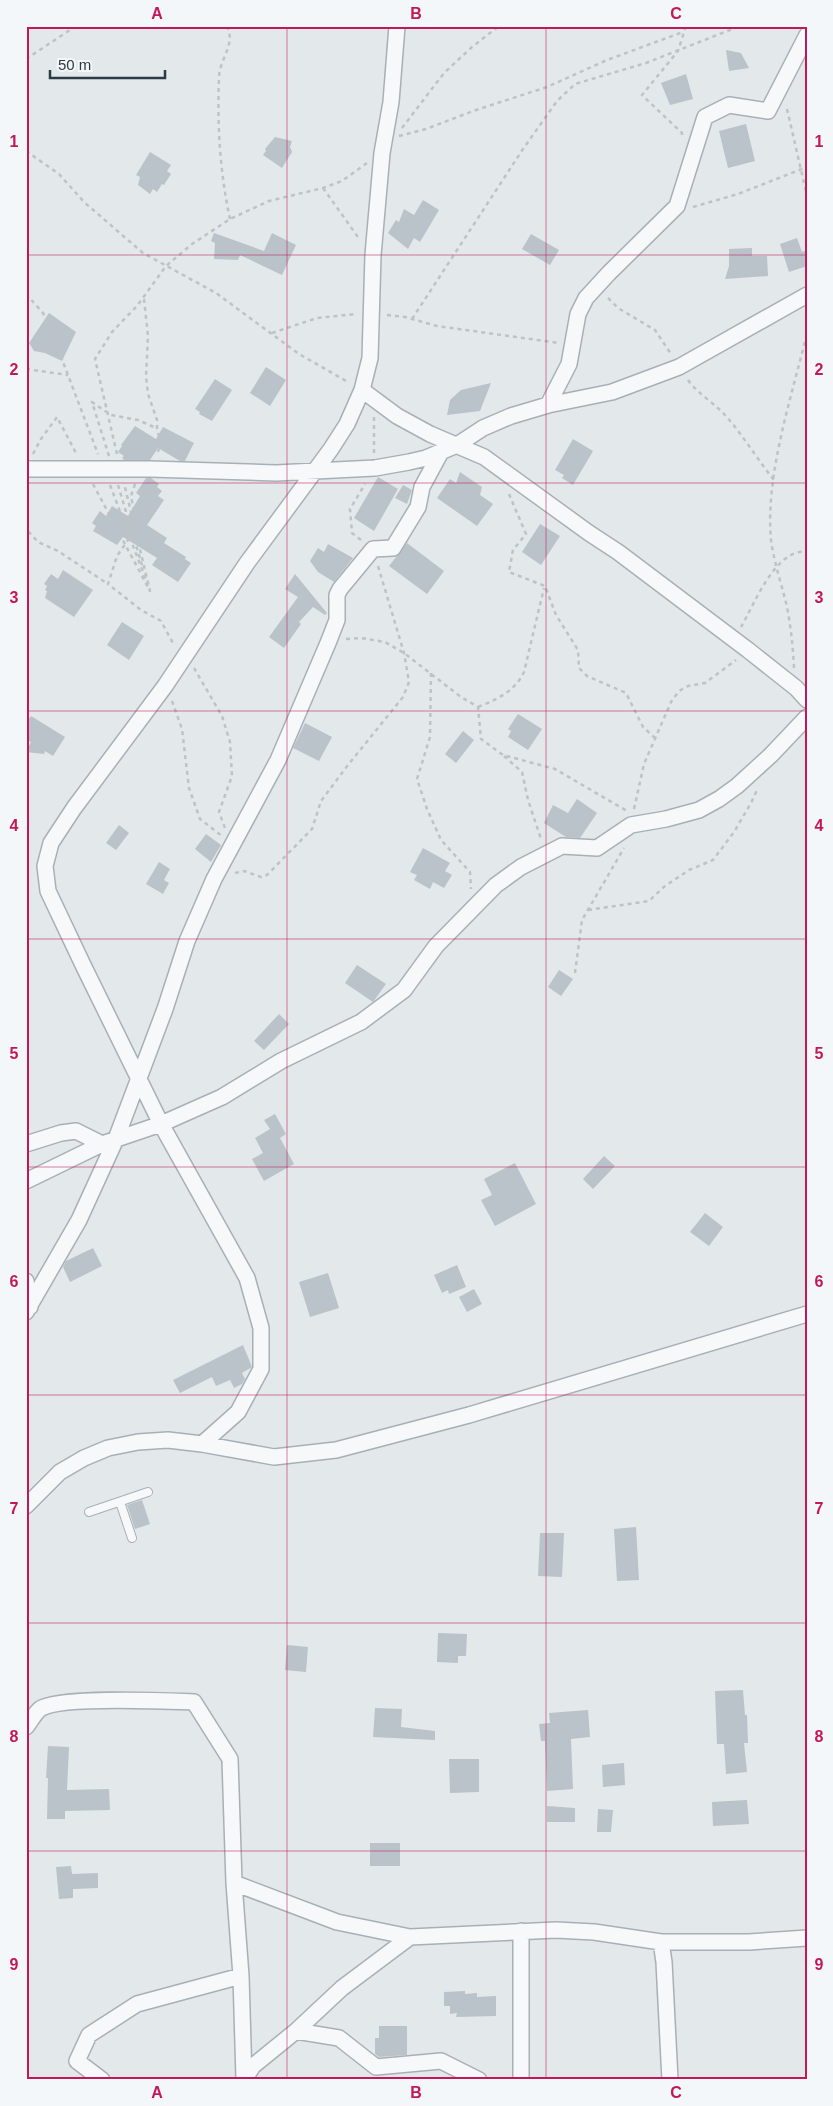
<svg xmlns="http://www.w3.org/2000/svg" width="833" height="2106" font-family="Arial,sans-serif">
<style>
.building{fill:#bac3c9}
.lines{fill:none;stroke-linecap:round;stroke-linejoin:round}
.lane-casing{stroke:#a8b0b6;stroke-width:10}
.street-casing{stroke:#a8b0b6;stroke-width:18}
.path{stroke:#bdc3c6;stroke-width:2.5;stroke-dasharray:4 4;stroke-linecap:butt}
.lane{stroke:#f6f8f9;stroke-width:8}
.street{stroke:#f6f8f9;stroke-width:15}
.grid{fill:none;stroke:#c2185b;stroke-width:1;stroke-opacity:0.55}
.neatline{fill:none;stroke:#c2185b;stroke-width:2}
.grid-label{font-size:16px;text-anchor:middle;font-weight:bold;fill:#c2185b}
</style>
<rect width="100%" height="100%" fill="#e3e8eb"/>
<path class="building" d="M726,50L741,53L749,68L729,71Z
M686,74L693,99L670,105L661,83Z
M746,124L755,161L728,168L719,131Z
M275,137L292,141L290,147L292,152L282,168L263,155L266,151L265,149Z
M150,152L171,165L167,171L171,174L164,185L162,184L157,192L153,189L150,194L138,185L140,177L136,175Z
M423,200L439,210L420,242L414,238L408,249L388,233L396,220L399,222L404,209L414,215Z
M214,233L264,251L272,233L296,245L282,275L240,255L238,260L214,259L215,243L211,241Z
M531,234L559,250L550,265L522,249Z
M797,238L802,252L807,250V266L789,272L780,244Z
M752,248V256H767L768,276L725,279L729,266V249Z
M49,313L76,332L62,361L45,353L34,351L29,343Z
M266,367L286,380L270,406L250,393Z
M215,379L232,390L212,421L199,414L200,412L195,409Z
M491,383L480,411L447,415L450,400L461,390Z
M135,426L156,439L163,427L194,443L185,461H180L158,448L150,460H124L122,458L124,456L118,452L122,446L121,445Z
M573,439L593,451L573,485L562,478L564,475L555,470Z
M460,472L482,487L480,495L493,504L477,526L437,498L450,479L456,483Z
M378,477L398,489L374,531L354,518Z
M146,478H151L159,484L157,487L162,491L158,496L164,500L147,525L167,538L164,543L186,557L185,559L191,563L178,582L152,565L157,558L123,537L117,545L93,531L96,526L92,523L100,511L106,516L112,506L128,516L140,496L136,493Z
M403,485L412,490L407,504L395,498Z
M540,524L560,536L541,565L522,552Z
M407,543L444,571L427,594L389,566Z
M328,544L353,558L334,582L318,572L310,561L318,548L324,552Z
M63,570L93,590L74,617L45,598L47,591L45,590L47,586L44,584L51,574L58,579Z
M295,574L327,613L325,615L313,607L299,622L301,624L284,648L269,637L298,597L285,589Z
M122,622L144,636L129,660L107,645Z
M518,714L542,729L528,750L508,737L511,731L508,729Z
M31,716L65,737L53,756L45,751L44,754L26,752L31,742L26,739V723Z
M305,723L332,737L319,761L293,748Z
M463,731L474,740L456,763L445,754Z
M577,799L597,813L580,838L566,837L544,823L553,805L568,813Z
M119,825L129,833L116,850L106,843Z
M206,834L221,845L211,862L195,849Z
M423,848L450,863L445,871L452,875L444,888L433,882L430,889L414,880L417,875L410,872Z
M159,862L170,869L164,880L169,883L163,894L146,884Z
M357,965L386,984L373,1002L345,983Z
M559,970L573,979L561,996L548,987Z
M279,1014L289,1024L264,1050L254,1041Z
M275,1114L286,1134L280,1138L294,1164L264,1181L252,1159L263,1153L255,1138L270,1129L264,1120Z
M604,1156L615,1166L593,1189L583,1179Z
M515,1163L536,1204L495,1226L481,1200L492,1195L484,1179Z
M705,1213L723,1227L709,1246L690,1232Z
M93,1248L102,1266L70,1282L63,1267L66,1261Z
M457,1265L466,1287L449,1294L448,1290L442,1293L434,1275Z
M328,1273L339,1308L310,1317L299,1282Z
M474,1289L482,1304L467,1312L459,1297Z
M243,1345L252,1367L242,1373L245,1379L242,1384L234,1388L230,1380L216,1386L212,1377L180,1393L173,1380Z
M142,1500L150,1524L135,1529L127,1505Z
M636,1527L639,1580L617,1581L614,1529Z
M540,1533H564L562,1577L538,1576Z
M438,1633L467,1634L466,1656H458V1663L437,1662Z
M287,1645L308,1647L306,1672L285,1670Z
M743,1690L745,1715H747L748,1743H744L747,1772L726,1774L724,1744H717L715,1691Z
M375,1708L402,1709L401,1727L435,1731V1740L373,1737Z
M588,1710L590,1737L571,1739L573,1789L547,1791L545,1741H541L539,1724L550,1723L549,1713Z
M48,1746L69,1747L67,1790L109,1789L110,1810L65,1811V1819H47L48,1778H46Z
M449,1759H479V1792L450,1793Z
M624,1763L625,1785L603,1787L602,1765Z
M747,1800L749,1824L713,1826L712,1802Z
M547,1806L575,1808V1822H547Z
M598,1809L613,1810L611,1832H597Z
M370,1843H400V1866H370Z
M71,1866L72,1874L98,1873V1888L73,1889V1898L59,1899L56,1867Z
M465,1991V1994L477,1993V1997L496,1996V2016L456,2017L457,2013L450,2014V2006H444V1992Z
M379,2026H407V2055L379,2057L375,2054V2038H379Z"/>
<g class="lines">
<defs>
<path id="lane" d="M120,1502L132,1538
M89,1512L148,1492"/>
<path id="street" d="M362,390L397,416L430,434L484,457L589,533L618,552L748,650L796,688L807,700
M548,405L569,364L578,314L586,298L609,273L677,206L705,117L729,105L768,111L807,35
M26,469H150L276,473L375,468L409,462L426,458L457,445L483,428L511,416L548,405L612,392L679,367L807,295
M26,1144L61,1133L76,1131L102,1144
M26,1181L102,1144L161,1124L222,1097L281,1061L361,1022L404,990L436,946L496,885L521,867L562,846L597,848L631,825L666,819L699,810L719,799L737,786L771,755L807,717
M26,1281L30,1307
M26,1312L79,1220L116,1139L165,1009L187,941L214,879L278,760L328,643L337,620V595L340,589L373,549L393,548L418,507L422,487L441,452
M202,1444L238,1412L261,1369V1328L247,1278L161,1124L83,965L48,891L45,866L51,843L74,808L165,686L247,563L331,449L347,424L362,390L370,358L373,255L382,153L391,102L397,26
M26,1506L60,1472L84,1458L108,1448L138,1442L168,1440L202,1444L274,1457L336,1450L469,1415L807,1314
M26,1727C30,1722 35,1713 40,1709C58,1696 168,1701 194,1702L230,1759L234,1883L241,1976L244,2079
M234,1883L337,1922L410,1937L556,1930L594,1932L661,1942H749L807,1938
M521,1931V2080
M661,1942L664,1962L670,2080
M296,2031L339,2038L376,2067L441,2061L479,2080
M102,2080L77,2061L89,2035L137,2004L241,1976
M244,2080L253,2066L296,2031L342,1988L410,1937"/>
</defs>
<use href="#lane" class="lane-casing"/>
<use href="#street" class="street-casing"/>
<path class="path" d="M227,26C236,44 220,58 219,77C217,125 220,173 230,219
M26,59L76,26
M787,109L807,196
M402,128L444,73L472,47L499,26
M682,135V133L642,95L678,51L686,26
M399,136L426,129L476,110L547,87L607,60L683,32
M26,151L59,174L84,202L143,253L216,293L299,354L348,382
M323,188L360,240
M693,207L738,194L807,167
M26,294L43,313L52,333L98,454
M608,298L618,308L655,330L671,354
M144,299L148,336L146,377L148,394L157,420V428L161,445L156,455
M387,315L405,317L437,326L559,343
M412,319L523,149L557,101L575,84L646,63L740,26
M272,333L317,318L356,314
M26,369L68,375
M688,380C698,394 713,402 725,415C743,435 757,459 774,480
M374,417V454
M33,454L41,439L57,417L77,455
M117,454L95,359L112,332L137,306L166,266L192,244L230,219L269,201L323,188L342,181L367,163
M109,456L92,402L111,415L138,420L156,428
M93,484L150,591L124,483
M135,484L131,496L134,512V522L130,537L117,556L108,584L141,610L161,621L174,645
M110,485L146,580
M118,485L142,565
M509,494L526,534L513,550L509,572L545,586L556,615L578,650L579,668L587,676L626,693L643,727L655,738
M26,524L27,530L38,542L58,551L108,584
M361,540L352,533L350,509L365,484
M741,627C754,605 776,547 807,552
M346,639L361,638L385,642L404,653L461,697L478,707L481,739L503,755L555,769L627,811
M194,668L222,716L230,742L232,776L219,812L225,828
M794,668C793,647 791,628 787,607C782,585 774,563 771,540C765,475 792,396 807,333
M431,673L430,737L417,779L427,809L441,840L470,872L471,889
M172,701L182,729L189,788L200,819L222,836
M478,707C498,699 515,691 524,672L544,588
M504,756L522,772L528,800L541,839
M634,809L644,764L671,702L679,691L688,686L705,683L736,660
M235,873L244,871L261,877L267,875L312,829L321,801L348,765L403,697L409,682L404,653L378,566
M588,910L649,901L665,886L689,870L713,860L734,832L751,803L758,788
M575,973L582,920L624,848"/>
<use href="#lane" class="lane"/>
<use href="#street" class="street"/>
</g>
<path class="grid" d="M287,26V2080M546,26V2080M26,255H807M26,483H807M26,711H807M26,939H807M26,1167H807M26,1395H807M26,1623H807M26,1851H807"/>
<rect width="833" height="2106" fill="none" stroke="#f3f7f9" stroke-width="55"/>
<path d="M50 70v8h115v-8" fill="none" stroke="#2b3a44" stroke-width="2.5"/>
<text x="58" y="70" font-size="15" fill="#2b3a44" stroke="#f3f7f9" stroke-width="4" paint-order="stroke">50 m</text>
<rect x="28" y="28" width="778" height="2050" class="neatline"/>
<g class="grid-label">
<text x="157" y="19">A</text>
<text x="416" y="19">B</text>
<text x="676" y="19">C</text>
<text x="14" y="147">1</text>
<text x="819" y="147">1</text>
<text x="14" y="375">2</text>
<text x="819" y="375">2</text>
<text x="14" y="603">3</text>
<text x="819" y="603">3</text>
<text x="14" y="831">4</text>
<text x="819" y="831">4</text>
<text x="14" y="1059">5</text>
<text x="819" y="1059">5</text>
<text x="14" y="1287">6</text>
<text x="819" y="1287">6</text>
<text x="14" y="1514">7</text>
<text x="819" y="1514">7</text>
<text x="14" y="1742">8</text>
<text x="819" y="1742">8</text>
<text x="14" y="1970">9</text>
<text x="819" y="1970">9</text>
<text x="157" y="2098">A</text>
<text x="416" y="2098">B</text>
<text x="676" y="2098">C</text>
</g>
</svg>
